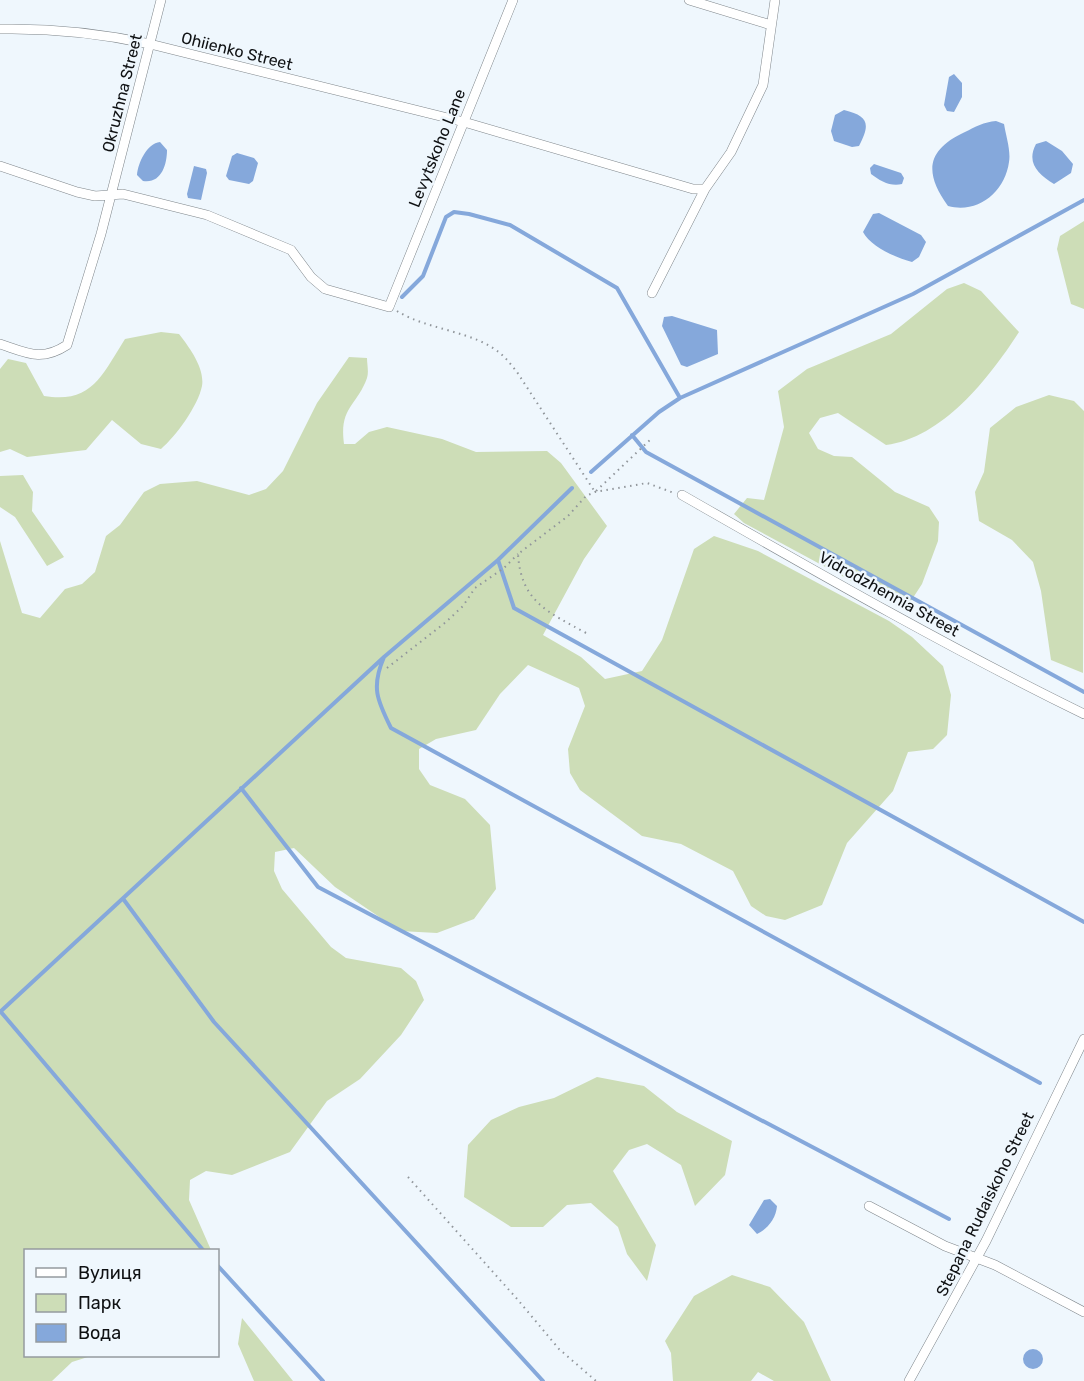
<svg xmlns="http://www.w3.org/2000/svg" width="1084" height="1381" font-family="Rubik,sans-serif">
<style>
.green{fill:#cdddb7}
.water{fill:#85a8db}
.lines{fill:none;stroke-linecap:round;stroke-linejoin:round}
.stream{stroke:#85a8db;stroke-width:4}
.street-casing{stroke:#7f868b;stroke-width:10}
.path{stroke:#91969b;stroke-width:2;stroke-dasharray:1.5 4.5;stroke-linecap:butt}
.street{stroke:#fff;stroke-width:9}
.labels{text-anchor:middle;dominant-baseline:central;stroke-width:5;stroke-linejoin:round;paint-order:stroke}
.street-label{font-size:16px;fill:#0f1113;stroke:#eff7fd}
</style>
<rect width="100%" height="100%" fill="#eff7fd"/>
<path class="green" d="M1084,221V309L1071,304L1057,249L1060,236Z
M964,283L981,291L1019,332C990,377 943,438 886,445L838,413L820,418L809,433L818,449L834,456L852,457L895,492L929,507L939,522L938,541L922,584L905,610L744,523L734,514L747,498L764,500L784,427L778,391L807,369L891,334L947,289Z
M161,332L179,334C189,347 205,368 202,386C198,406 176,436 161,449L141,444L112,420L86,450L27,457L10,449L0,452V369L8,359L26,363L44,396C92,404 102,375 125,339Z
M349,357L367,358C367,364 369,372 367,378C357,406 339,407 344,444H355L369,432L387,427L442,439L476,452L547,451L561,463L607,526L584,559L543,635L581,657L605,679L642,671L662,640L694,549L714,536L758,551L889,621L912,637L943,666L951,695L947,735L933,749L908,752L893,791L847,843L822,905L785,920L766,916L751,906L733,871L681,844L642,836L580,790L570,773L568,749L585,706L579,688L528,665L500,694L476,730L436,739L419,749V769L430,785L465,799L490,825L496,889L474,919L437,933L400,931L335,887L294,848L275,852L274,871L282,889L331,947L346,958L401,968L416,981L424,1000L401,1035L360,1079L327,1101L290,1152L232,1175L206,1171L190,1180L189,1200L211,1250H26V1356H91L72,1362L52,1381H0V541L22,613L40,618L65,589L82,584L95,572L106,536L120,525L144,492L160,484L197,481L249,495L266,489L283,471L317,403Z
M1049,395L1074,401L1084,411L1083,673L1051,660L1041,591L1033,562L1012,540L979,521L975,492L984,472L990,428L1016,407Z
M23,475L33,492L32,511L64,557L47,566L15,517L0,507V476Z
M597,1077L644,1086L677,1112L732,1141L725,1175L695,1206L681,1165L647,1144L629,1150L613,1171L656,1245L647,1281L627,1254L618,1227L591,1203L567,1205L543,1227H511L464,1197L468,1145L491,1120L519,1107L554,1098Z
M732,1275L770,1287L804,1322L831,1381H774L758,1372L751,1381H673L671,1353L665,1341L694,1296Z
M242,1318L293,1381H254L238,1344Z"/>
<path class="water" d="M954,74L962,83V97L954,112L947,111L944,105L949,77Z
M844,110C868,116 871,123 859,146L852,147L834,141L831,131L835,115Z
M996,121L1004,124C1006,136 1011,151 1009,162C1005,192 978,214 948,206C924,173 926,150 965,132C975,127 984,122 996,121Z
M1046,141L1062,151L1073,164L1071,173L1054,184C1038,174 1026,163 1036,144Z
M160,142L167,150C167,165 161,184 143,181L137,175C138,163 147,143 160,142Z
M237,153L254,158L258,163L253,181L249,184L229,180L226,176L232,156Z
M874,164L901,173L904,178L902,184C891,187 880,181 871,174L870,168Z
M194,166L206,169L207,173L201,200L188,198L187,194Z
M879,213L921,235L926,242L919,257L912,262C896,258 870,246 863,232L873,214Z
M672,316L717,330L718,354L687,367L681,365L662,326L664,317Z
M770,1199L777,1206C776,1218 768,1229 757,1234L749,1225L764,1200Z
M1023 1359a10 10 0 1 1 20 0a10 10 0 1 1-20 0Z"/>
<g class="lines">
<path class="stream" d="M402,297L423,276L446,217L454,212L469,214L510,225L617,288L680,398
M632,435L646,452L1084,692
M591,472L659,412L680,398L913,294L1084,200
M498,560L514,608L1084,922
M384,657C371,687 377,700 391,728L1040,1083
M241,788L318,887L949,1219
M124,900L214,1022L543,1381
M0,1012L384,657L498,560L572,488
M1,1012L203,1250
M218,1266L323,1381"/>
<defs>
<path id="street" d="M689,0L771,25
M0,29C51,28 100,33 150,44L464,122L693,189H705L731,152L763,85L775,0
M0,166L77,192L95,196L123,194L207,215L291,250L311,277L325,289L389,307L513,0
M652,293L705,189
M0,344C27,353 41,362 67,345L101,234L161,0
M682,495C815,571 947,647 1084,714
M869,1206L945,1246L995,1265L1084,1312
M909,1381L986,1241L1084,1039"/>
</defs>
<use href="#street" class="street-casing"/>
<path class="path" d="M397,311C427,330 475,331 501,354C507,359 512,366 517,372L595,492L652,438
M586,633C548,612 521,602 518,554L568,516L586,496L595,492L647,483L674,493
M387,668L446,622L463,606L475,588L504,568L518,554
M408,1177L518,1300L559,1349L596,1381"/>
<use href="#street" class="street"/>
</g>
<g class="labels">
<g class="street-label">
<text transform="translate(237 51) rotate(14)">Ohiienko Street</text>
<text transform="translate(122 93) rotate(-76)">Okruzhna Street</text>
<text transform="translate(437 148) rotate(-68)">Levytskoho Lane</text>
<text transform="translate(889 594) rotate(29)">Vidrodzhennia Street</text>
<text transform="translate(985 1204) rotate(-64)">Stepana Rudaiskoho Street</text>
</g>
</g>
<rect x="24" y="1249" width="195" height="108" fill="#eff7fd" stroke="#959b9f" stroke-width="1.5"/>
<rect x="36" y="1268" width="30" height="9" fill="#ffffff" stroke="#959b9f" stroke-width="1.5"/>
<text x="78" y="1279" font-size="18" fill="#0f1113">Вулиця</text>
<rect x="36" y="1294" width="30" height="18" fill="#cdddb7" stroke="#959b9f" stroke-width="1.5"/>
<text x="78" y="1309" font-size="18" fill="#0f1113">Парк</text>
<rect x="36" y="1324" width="30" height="18" fill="#85a8db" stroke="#959b9f" stroke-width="1.5"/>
<text x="78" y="1339" font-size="18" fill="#0f1113">Вода</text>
</svg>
